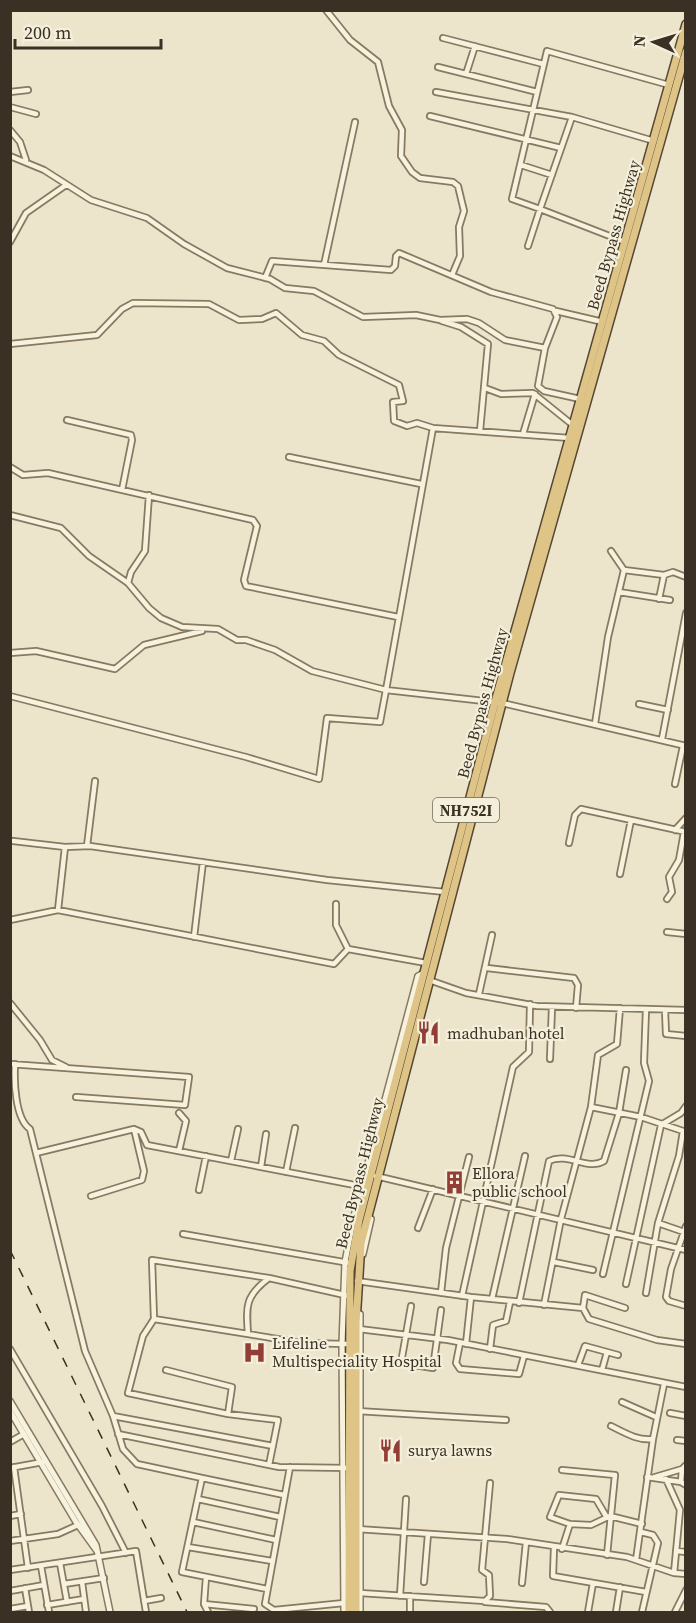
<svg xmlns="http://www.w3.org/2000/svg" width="696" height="1623" font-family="'Source Serif 4',serif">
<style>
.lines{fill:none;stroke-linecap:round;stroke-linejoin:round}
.minor-casing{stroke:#887961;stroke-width:8}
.tertiary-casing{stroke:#887961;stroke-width:8}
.trunk-casing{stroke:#564734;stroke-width:10}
.minor{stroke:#f7f2de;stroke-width:4.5}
.tertiary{stroke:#f7f2de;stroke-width:5}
.trunk{stroke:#dec486;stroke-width:7}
.rail{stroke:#3a3023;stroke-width:1.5;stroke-dasharray:10 10;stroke-linecap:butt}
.labels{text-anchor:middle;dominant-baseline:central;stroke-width:4.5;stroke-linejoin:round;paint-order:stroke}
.shield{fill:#f4efdb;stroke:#72695a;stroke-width:1.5}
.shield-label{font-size:15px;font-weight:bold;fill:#3a3023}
.street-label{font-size:16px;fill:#3a3023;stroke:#f4efdb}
.poi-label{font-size:16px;fill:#3a3023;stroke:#f4efdb;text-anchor:start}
</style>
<rect width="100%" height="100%" fill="#ece5cc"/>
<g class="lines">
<defs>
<path id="minor" d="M326,10L350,40L378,62L389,106L402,130L401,156L412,172L420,178L453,182L458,186L464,211L459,227L460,256L452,275
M443,38L543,64
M438,67L537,92
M466,74L475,46
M10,92L28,90
M436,92L572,117L654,141
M10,107L36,114
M430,116L561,148
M572,117L540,209L512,199L547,51L669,85
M10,130L20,142L26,160
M10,156L44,170L91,200L147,218L184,244L227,268L270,279L285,288L314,291L363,317L416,315L440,320L467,319L479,323L505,340L545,348L538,386L544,391L580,399
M521,165L552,175
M10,242L26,213L66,185
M528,246L540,209L625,242
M324,265L355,122
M265,278L272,261L391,270L395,266L396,256L399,253L491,292L553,309L557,317L545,348
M556,311L603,322
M442,321L461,327L488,344L480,431
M10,344L97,335L122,309L133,303L209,304L239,320L262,319L276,313L302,335L324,341L339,355L399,385L403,401L393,402L394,421L407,426L417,423L433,428
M485,388L501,394L533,393L574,426
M67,420L131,435L132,440L122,490
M523,434L535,394
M289,457L421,484
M10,467L23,475L48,473L253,520L257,526L244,580L246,586L398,617
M10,515L61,528L89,556L128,583L149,608L161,618L182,627L218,629L237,640H246L275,650L312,671L386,690L433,428L570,438
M624,570L664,575L673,572L686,577
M128,583L131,572L145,551L149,495
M619,592L670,600
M659,599L664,575
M10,653L36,651L115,669L144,645L202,631
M10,696L246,757L319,779L327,718L380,722L386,690L502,703L686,746
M639,704L668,710
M595,724L608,637L624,570L611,551
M662,739L686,613
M675,784L683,746
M675,830L686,818
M13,841L65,847L90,846L327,880L445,892
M569,843L575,815L581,809L686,832
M87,846L95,781
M620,874L631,820
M667,899L672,892L669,877L679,860L684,832
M336,904V925L348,949
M58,910L65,847
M10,920L58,910L334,964L348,949L426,963
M667,932L686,934
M194,937L203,862
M487,968L574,978L578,985L576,1008
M429,980L466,993L537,1006L686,1010
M479,994L492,935
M10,1003L40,1040L52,1060L66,1067
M665,1010L666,1034L686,1036
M550,1059L552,1007
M10,1064L189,1077L185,1105L76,1097
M15,1064C14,1081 15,1119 30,1129L85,1351L113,1416L123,1449L137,1464L202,1478
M591,1107L641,1117L683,1131L679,1156L658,1223L646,1293
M179,1151L186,1121L179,1113
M36,1153L134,1129L141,1132L147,1145L365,1187
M231,1161L238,1129
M261,1167L266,1134
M286,1172L295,1128
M376,1176L686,1250
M199,1190L206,1156
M91,1196L142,1180L144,1171L134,1129
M658,1223L684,1232
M686,1226L671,1269L666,1297L669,1301L686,1306
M418,1228L433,1189
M183,1234L349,1263
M554,1262L593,1270
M603,1274L649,1081L644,1063L646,1009
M357,1281L471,1297L583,1308L585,1295L625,1308
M626,1284L661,1125L681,1113L686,1106
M441,1293L446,1248L469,1157
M462,1296L513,1067L529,1052L530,1004
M492,1299L525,1156
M519,1303L549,1161C568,1152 587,1171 604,1161L619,1113L626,1070
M544,1305L561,1219L591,1107L598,1055L617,1044L620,1008
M411,1306L401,1363L433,1368L441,1310
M583,1308L589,1319L657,1340L686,1344
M154,1319L248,1334
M359,1329L448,1340L686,1387
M460,1343L456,1363L460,1369L519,1374L524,1356
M348,1344L301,1343L248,1334C246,1306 245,1296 269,1278L349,1296
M466,1344L471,1297
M10,1349L102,1506L126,1553
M490,1349L493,1325L506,1321L510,1302
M578,1365L585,1346L618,1355
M166,1370L232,1387L228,1414
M602,1370L607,1352
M622,1402L656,1417
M357,1411L506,1420
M670,1413L686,1416
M113,1416L273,1446
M611,1426C625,1433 638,1441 653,1439L636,1560
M118,1434L279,1467L349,1468
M653,1439L664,1384
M677,1440L686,1441
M10,1442L24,1434
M269,1465L278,1420L228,1414L128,1393L143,1336L154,1319L152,1260L269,1278
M686,1465L682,1469L681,1482L686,1485
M14,1467L28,1568
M290,1467L265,1604L274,1610L344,1603
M10,1468L43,1462
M562,1470L615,1475L607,1555
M647,1477L681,1482
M655,1477L682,1469
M666,1479L680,1510L674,1573
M198,1499L280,1517
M10,1516L21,1514
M193,1522L276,1540
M570,1524L550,1517L559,1495L596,1499L606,1516
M357,1529L507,1539L627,1557L674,1573L686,1574
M641,1532L653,1535L658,1543L642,1612
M10,1541L58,1534L78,1525
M188,1547L272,1561
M554,1547L553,1576L646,1592
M562,1549L570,1524L591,1525L610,1516L642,1524
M676,1551L686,1552
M60,1563L67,1602
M41,1566L49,1612
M10,1570L136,1551L146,1612
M206,1577L204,1604L208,1612
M82,1582L86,1612
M424,1582L428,1534
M522,1583L526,1542
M64,1584L104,1578
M25,1588L29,1612
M267,1589L182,1572L202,1478L284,1495
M10,1591L44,1585
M360,1593L485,1601L490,1596L489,1575L482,1570L490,1483
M400,1596L406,1499
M144,1601L161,1598
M485,1602L546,1607L550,1612
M204,1604L254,1609
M47,1605L84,1599
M10,1609L28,1606
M410,1612V1596
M588,1612L593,1583
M616,1612L620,1587
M675,1612L686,1590"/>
<path id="tertiary" d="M363,1254L371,1219
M360,1314V1612
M10,1401L96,1545L110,1612
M10,1411L76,1522L97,1551
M344,1612L342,1344L345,1262L354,1216L418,976L424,973"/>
<path id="trunk" d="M349,1612L350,1271L359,1220L495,702L686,24
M356,1612V1323L361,1243L510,673L686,52"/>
</defs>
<use href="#minor" class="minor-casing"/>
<use href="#tertiary" class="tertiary-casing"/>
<use href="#trunk" class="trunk-casing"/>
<use href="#minor" class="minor"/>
<use href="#tertiary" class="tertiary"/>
<use href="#trunk" class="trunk"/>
<path class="rail" d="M10,1250L187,1612"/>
</g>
<defs>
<symbol id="restaurant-bare" viewBox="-9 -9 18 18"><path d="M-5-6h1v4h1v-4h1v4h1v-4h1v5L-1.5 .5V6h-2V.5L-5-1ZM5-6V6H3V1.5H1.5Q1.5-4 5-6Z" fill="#923e36" stroke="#f4efdb" stroke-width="2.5" paint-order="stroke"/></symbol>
<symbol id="building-bare" viewBox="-9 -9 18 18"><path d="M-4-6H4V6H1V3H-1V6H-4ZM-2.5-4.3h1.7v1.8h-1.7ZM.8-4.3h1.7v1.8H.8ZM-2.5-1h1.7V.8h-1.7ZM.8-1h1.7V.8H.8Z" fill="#923e36" stroke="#f4efdb" stroke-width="2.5" paint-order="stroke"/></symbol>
<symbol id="hospital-bare" viewBox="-9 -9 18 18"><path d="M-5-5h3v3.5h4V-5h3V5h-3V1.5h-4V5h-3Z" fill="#923e36" stroke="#f4efdb" stroke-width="2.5" paint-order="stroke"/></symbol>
</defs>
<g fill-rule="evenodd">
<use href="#restaurant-bare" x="412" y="1016" width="33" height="33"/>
<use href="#building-bare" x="438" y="1166" width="33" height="33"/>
<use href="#hospital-bare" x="238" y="1336" width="33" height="33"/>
<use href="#restaurant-bare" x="374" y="1434" width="33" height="33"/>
</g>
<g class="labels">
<rect class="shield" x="433" y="798" width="66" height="24" rx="4.5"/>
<g class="shield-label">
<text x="466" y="810">NH752I</text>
</g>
<g class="street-label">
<text transform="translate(613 235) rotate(-74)">Beed Bypass Highway</text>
<text transform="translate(482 703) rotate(-75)">Beed Bypass Highway</text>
<text transform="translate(359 1173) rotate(-76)">Beed Bypass Highway</text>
</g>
<g class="poi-label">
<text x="447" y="1033">madhuban hotel</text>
<text x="472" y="1173">Ellora<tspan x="472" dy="18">public school</tspan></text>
<text x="272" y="1343">Lifeline<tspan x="272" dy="18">Multispeciality Hospital</tspan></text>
<text x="408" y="1450">surya lawns</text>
</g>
</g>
<rect width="696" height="1623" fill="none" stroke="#3a3023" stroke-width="24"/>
<g transform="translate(654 42) rotate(274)" stroke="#f4efdb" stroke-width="4.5" paint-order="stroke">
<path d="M0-4.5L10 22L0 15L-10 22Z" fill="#3a3023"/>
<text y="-9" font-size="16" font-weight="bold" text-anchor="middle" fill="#3a3023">N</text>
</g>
<path d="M15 39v9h146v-9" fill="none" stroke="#3a3023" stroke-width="3"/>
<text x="24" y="39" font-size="18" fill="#3a3023" stroke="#f4efdb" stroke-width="4.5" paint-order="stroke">200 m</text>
</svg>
